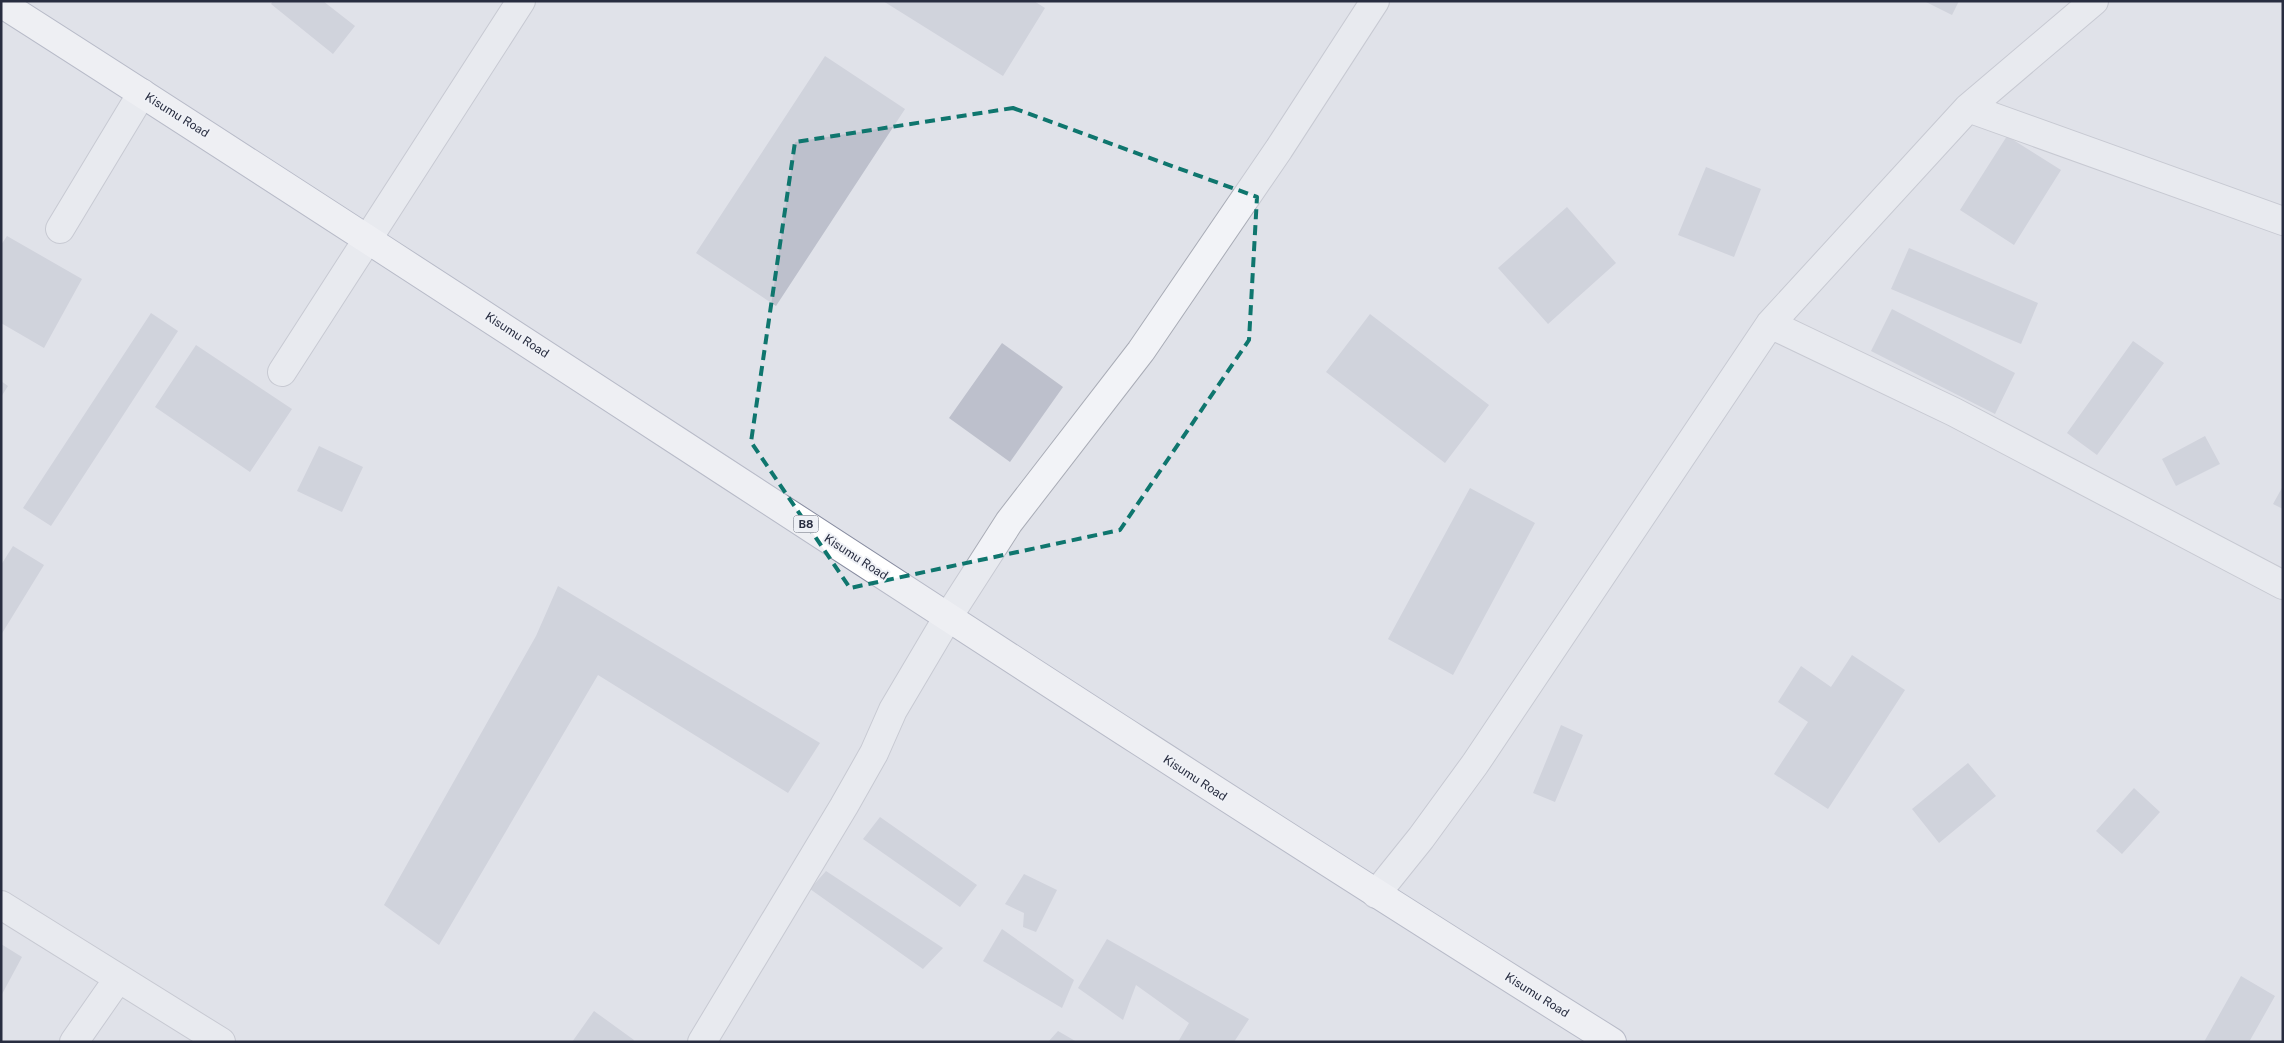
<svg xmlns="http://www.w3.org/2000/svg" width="2284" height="1043" font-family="'Public Sans',sans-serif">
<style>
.building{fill:#bdc0cc}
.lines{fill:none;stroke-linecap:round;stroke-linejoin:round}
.street-casing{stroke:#a9acb6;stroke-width:30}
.highway-casing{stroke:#878ca0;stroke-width:30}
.street{stroke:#f2f3f7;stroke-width:28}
.highway{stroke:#fff;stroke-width:28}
.marked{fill:none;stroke:#0f766e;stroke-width:4;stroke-dasharray:10 6;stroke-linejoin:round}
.labels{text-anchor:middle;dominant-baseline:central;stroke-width:4;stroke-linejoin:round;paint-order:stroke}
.shield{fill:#eff1f6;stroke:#646877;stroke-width:1}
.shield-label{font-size:11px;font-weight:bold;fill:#282d40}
.street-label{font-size:12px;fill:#282d40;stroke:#eff1f6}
</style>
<rect width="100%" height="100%" fill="#e0e2e9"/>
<path class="building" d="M273,1H323L355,26L333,54L271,4Z
M883,1H1034L1045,8L1003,76Z
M1924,1H1959L1952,15Z
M825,56L905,109L776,306L696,253Z
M2007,136L2061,170L2014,245L1960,210Z
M1706,167L1761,189L1734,257L1678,235Z
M1567,207L1616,263L1548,324L1498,268Z
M7,236L82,279L44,348L1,323V245Z
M1909,248L2038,303L2021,344L1891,289Z
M1892,309L2015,373L1995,414L1871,351Z
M151,313L178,331L51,526L23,508Z
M1370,314L1489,405L1445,463L1326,372Z
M2133,341L2164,363L2097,455L2067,433Z
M1002,343L1063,387L1010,462L949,418Z
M196,345L292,409L250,472L155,407Z
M1,381L8,386L1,397Z
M2205,436L2220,464L2176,486L2162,459Z
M319,446L363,467L342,512L297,491Z
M2283,486V509L2273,504Z
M1470,488L1535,523L1453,675L1388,639Z
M13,546L44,565L1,635V565Z
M558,586L820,743L788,793L598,675L439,945L384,905L536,636Z
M1852,655L1905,690L1828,809L1774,774L1808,722L1778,702L1801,666L1831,687Z
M1561,725L1583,735L1555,802L1533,793Z
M1968,763L1996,796L1939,843L1912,809Z
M2134,788L2160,812L2122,854L2096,831Z
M880,817L977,885L960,907L863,839Z
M826,871L943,948L923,969L810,889Z
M1024,874L1057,890L1036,932L1023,927L1024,913L1005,904Z
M1002,929L1074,980L1062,1008L983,961Z
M1107,939L1249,1019L1234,1042H1178L1189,1023L1136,985L1123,1020L1078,988Z
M1,944L22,957L1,996Z
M2241,976L2275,996L2249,1042H2204Z
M594,1011L634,1040L633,1042H572Z
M1058,1031L1077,1042H1048Z"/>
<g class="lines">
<defs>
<path id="street" d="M1968,108L2283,221
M60,229L142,93
M1770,324L1954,412L2283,585
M282,372L521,1
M1376,894L1421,838L1475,764L1770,324L1968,108L2094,1
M1,905L221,1042
M74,1042L118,979
M702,1042L844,806L874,753L893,710L948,617L1009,522L1141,351L1279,149L1375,1"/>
<path id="highway" d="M1,3C540,347 1070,703 1612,1042"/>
</defs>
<use href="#street" class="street-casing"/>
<use href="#highway" class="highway-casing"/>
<use href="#street" class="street"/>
<use href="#highway" class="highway"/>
</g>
<path d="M0 0H2284V1043H0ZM1013,108L1257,197L1249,340L1120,530L850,588L751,442L795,142Z" fill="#e0e2e9" fill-opacity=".55" fill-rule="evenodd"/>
<path class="marked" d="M1013,108L1257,197L1249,340L1120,530L850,588L751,442L795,142Z"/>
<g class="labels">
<rect class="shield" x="793.5" y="515.5" width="25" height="17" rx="4"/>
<g class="shield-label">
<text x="806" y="524">B8</text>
</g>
<g class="street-label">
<text transform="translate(177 115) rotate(32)">Kisumu Road</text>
<text transform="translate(517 335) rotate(33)">Kisumu Road</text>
<text transform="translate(856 557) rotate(33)">Kisumu Road</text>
<text transform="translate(1195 778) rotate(33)">Kisumu Road</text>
<text transform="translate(1537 995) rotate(32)">Kisumu Road</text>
</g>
</g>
<rect width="2284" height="1043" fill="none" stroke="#282d40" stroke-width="5"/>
</svg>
